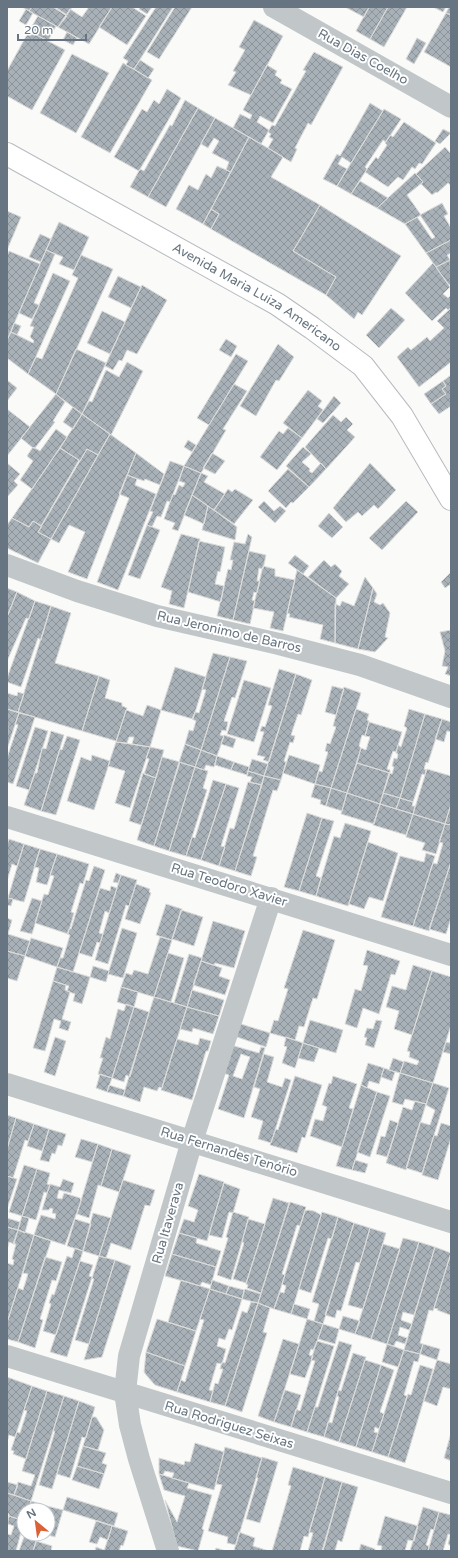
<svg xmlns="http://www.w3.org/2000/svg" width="458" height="1558" font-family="'Varela Round',sans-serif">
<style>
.building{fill:url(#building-cross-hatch);stroke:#dcdcda;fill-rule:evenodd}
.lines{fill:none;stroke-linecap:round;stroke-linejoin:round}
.secondary-casing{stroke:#b6bbc0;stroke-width:24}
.street{stroke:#c1c6c9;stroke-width:22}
.secondary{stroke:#fff;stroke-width:22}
.labels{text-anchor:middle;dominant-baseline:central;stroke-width:4;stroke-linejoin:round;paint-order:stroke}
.street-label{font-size:13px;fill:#667581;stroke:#fff}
</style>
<defs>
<pattern id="building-cross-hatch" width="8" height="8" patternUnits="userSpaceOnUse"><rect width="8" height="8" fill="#a8b1b7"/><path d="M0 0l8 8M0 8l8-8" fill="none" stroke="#8d959a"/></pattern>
</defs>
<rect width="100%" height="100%" fill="#fafaf8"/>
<path class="building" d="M22,7H32L29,11Z
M32,7H53L67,16L58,27L29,11Z
M55,7H72L67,15Z
M89,7H112L89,44L58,27L70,9L82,17Z
M112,7H132L146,16L127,45L99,27Z
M140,7H152L147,14L139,9Z
M156,7H173L134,69L126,65L128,61L123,58Z
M175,7H192L159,59L147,52Z
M345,7H369L364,17Z
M369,7H388L370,39L356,31Z
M388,7H407L384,47L370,39Z
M433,7H446L443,12Z
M449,7H451V15L446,13Z
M26,9L33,13L26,25L19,21Z
M446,13L451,15V67L424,52Z
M38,16L56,26L48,41L29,31Z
M254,20L283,36L251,95L228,85L236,72L233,71L245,50L239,47Z
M29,31L65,50L32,110L7,96V71Z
M67,32L77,38L73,45L63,40Z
M417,38L426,43L414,64L406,59Z
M314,52L343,67L311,125L308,123L295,148L297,149L291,162L268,148L273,139L269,137L271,134L268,132L272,125L275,126L306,71L303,70Z
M72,54L109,73L76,133L40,113Z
M140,60L154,69L148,78L134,69Z
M123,63L152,80L110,153L81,137Z
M267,65L277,71L275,75L282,80L280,83L292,89L273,123L260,116L257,122L269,130L261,144L233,128L240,114L250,119L252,115L243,110Z
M167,89L181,98L139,171L114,157L142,109L147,112L154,100L159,104Z
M185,100L198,108L148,197L130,187L140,169L144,171L170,125L172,126Z
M370,103L383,111L351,163L342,157L338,164L347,169L337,186L323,179L337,154L340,156Z
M198,108L215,118L166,207L148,197Z
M384,109L401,119L386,142L383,140L365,167L367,169L351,194L337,186Z
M215,118L249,137L231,172L226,170L229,162L212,153L219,141L214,138L208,148L201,144Z
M404,122L436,143L422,164L419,163L415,169L412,167L403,180L398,177L388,187L365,172L376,157L378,159L387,145L385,143L390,135L393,137Z
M443,129L451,133L440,144L435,141Z
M249,137L283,157L271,177L320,205L293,251L336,277L326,295L211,229L219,214L211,209Z
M445,147L451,154V186L448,183L437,193L436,192L432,195L421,184L423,182L416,174Z
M217,166L231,172L203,224L176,209L189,185L198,190L206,174L211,178Z
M415,173L423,182L407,195L421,215L405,224L377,208Z
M360,181L388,198L377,208L351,194Z
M442,203L448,214L444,216L451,228V240L426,253L405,224L417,217L432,239L435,237L420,215Z
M320,205L401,256L362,315L358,312L354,319L326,295L336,277L293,251Z
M211,209L219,214L211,229L203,224Z
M7,211L21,217L7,250Z
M59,222L89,237L74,270L59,264L63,257L46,250Z
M40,234L51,239L41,262L29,257Z
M451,240V253L447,255L450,260L436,267L426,253Z
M46,250L55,254L34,303L39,305L32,319L19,313Z
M9,251L40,264L7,340V256Z
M81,255L113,269L56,394L28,374L36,357L42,359L78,278L72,275Z
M450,260L451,283L449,285L436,267Z
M433,263L450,287L443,294L448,298L451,295V308L448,310L446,308L432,321L405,293Z
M53,273L70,281L28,374L7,358V340L11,332L33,343L34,341L30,337L34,327L30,326Z
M118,276L141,287L131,308L108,297Z
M142,285L167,300L137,354L127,350L122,361L119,360L113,370L105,366Z
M391,308L405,320L379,348L366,335Z
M451,308V362L419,387L397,357L408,347L411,350L427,337L430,341L444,328L437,321Z
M102,311L125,322L110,354L87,343Z
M14,323L21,326L17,335L11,332Z
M226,339L237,346L231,357L219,350Z
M278,344L294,357L279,381L276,380L256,416L240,406Z
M76,349L106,363L82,414L56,394Z
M236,354L248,361L209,425L197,418Z
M127,362L143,371L111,435L82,414L89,401L92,402L106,370L119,377Z
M451,375V406L439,414L431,404L446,394L442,389L446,386L443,381Z
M7,380L17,388L7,401Z
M443,381L446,386L442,389L446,394L431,404L424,394Z
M234,384L247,391L223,429L226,430L201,473L184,466Z
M308,390L322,401L318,406L323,410L302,438L283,423Z
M56,394L65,402L53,421L55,422L35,448H33L21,438Z
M334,396L341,403L323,423L317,419Z
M73,407L82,414L73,429L63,422Z
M7,409L30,427L7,456Z
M82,414L110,434L98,455L87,449L80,461L60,448Z
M333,415L341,422L346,417L353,424L347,430L355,437L326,469L305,447Z
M288,428L302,438L277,470L260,457L279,431L283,434Z
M56,429L67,437L32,489L20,480L33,461L27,456L33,447L40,451Z
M110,434L136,453L87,579L68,572L85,532L69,525L59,543L51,539Z
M188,440L196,445L192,452L184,447Z
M303,447L311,454L302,462L310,469L309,471L312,473L321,463L326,469L309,487L286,466Z
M60,448L79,460L41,526L33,521L29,527L12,518Z
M87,449L98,455L51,539L38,532Z
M136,453L164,474L160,485L145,479L144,481L127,475Z
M212,453L225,461L215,474L203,468Z
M170,461L184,466L170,502L167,501L161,517L157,516L152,527L147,525L153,512L150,511Z
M7,463L20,474L14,481L18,485L7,497Z
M370,463L396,490L378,509L374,505L362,516L358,512L346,522L333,508Z
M184,466L201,473L178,531L172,529L175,523L164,519L173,494L175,495L179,485L183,487L185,483L179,481Z
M288,469L309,487L293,503L291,502L286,508L268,491Z
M201,473L208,476L204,482L225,494L214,510L192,495Z
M127,475L137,479L135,485L156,494L118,590L97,582L129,498L119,494Z
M228,489L232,492L235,489L253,500L234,524L214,510Z
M192,495L208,506L204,524L184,515Z
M264,501L274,511L280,506L286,511L275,523L258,507Z
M406,501L418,512L382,550L369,538Z
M208,506L237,527L235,540L202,530Z
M329,513L343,527L332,538L318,526Z
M12,518L29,527L33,521L42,526L38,532L51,539L38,563L7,548V525Z
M147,525L160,530L140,579L128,575Z
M181,534L200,539L184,608L169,604L172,591L161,587Z
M248,534L252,537L233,620L217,616L228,569L231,570L233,560H230L234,542L245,544Z
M199,541L225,547L220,572L218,571L215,584L224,586L221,602L188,592Z
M249,551L266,555L263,569L259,568L257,581H260L257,593L254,592L252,600L255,601L250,624L233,620Z
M295,555L309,566L303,574L288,563Z
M324,560L331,567L335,564L342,571L339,576L349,584L336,598L308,577Z
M263,566L275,569V576L295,580L283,631L270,628L274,612L253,608Z
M297,570L336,598L335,643L320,639L323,625L289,617L290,614L287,613Z
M451,572V584L445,588L441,582Z
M365,577L373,588L358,649L335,643V604L340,606L342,601L354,606Z
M7,588L17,592L7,617Z
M373,588L377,594L374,602L380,605L383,603L390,613L385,637L388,638L375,652L358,649Z
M17,592L35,601L29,619L26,618L7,661V617Z
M35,601L51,606L41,640L38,638L21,687L7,682V678Z
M51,606L71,613L55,663L99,676L82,731L18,712Z
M451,630V676L445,674L448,667L442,666L445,651L440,632Z
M213,653L230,657L201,750L185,744L189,730L193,731L196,721L192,719L195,712L199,713L206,690L202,689Z
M230,657L247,661L235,698L232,697L224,721L228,722L226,731L222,730L220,735L224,736L217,756L201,750Z
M175,667L206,677L193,719L161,710Z
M279,669L296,674L269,762L263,760L265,757L257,755L264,732L260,731L262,726L265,727L272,706L268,705Z
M296,674L312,680L301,715L298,714L291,735L295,736L293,743L290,742L284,761L286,762L281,780L264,776Z
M99,676L110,680L105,698L122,703V706L127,708L116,741L82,731Z
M244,680L271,688L254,742L227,734Z
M332,686L344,689L336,715L325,712Z
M344,687L361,693L331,788L315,784L319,771L322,772L328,752L325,751L327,743L330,744L336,727L333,726Z
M18,692L24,694L18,712L7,709V693L17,696Z
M147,705L161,710L150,747L132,744L134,737H129L127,743L116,742L126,710L143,716Z
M7,709L19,713L7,749L8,726L7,725Z
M356,709L369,714L367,720L369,721L365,736L362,735L359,746L361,748L347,793L331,788Z
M409,709L425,714L400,798L383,793L389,773L392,774L394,767L392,766L394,758L397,759L398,754L396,753L398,745L401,747L407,728L404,726Z
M19,713L35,717L13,784L7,782V758L18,725L15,724Z
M425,714L442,719L428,763L426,762L424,769L426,770L425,775L422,774L413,802L400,798Z
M442,719L451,722V732L447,731L444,742L435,739Z
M369,722L402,732L396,752L393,751L387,769L390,770V773L357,763L361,748L366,750L370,737L365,736Z
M35,727L48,731L29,790L16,786Z
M51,731L64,735L41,811L24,805L35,773H37L42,748L46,749Z
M224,735L236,739L233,748L221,744Z
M67,736L80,740L56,815L41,811L60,749L62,750Z
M116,742L150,747L130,808L115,803L125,771L108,766Z
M185,744L201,750L195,767L179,762Z
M150,747L164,750L156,778L144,774L149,759L146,758Z
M201,750L217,756L214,767L206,765L204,770L195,767Z
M92,755L110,761L94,810L67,801L81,757L91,761Z
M289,755L320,765L315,784L283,773Z
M217,756L234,762L231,770L215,765Z
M162,757L180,762L154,846L137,840Z
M252,759L268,764L264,776L248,771Z
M179,762L195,767L169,851L154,846Z
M234,762L249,767L247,775L231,770Z
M357,763L390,773L380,804L347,793Z
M195,767L208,771L203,788L207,790L186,856L169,851Z
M427,769L451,776V804L445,824L413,814Z
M248,771L264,776L262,785L250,782L252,777L247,776Z
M143,773L156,778L141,825L129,821Z
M264,776L281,780L277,791L273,790L253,856L257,857L251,876L235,871Z
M213,780L226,784L201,860L186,856L192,837L195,838Z
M248,782L262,785L235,871L219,866L230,828L234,829Z
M226,784L239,788L221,846L225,847L219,866L201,860Z
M315,784L331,788L326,806L320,804L321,800L311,797Z
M331,788L347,793L342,811L326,806Z
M347,793L380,804L374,824L341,814Z
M383,793L400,798L396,809L380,804Z
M400,798L413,802L412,806H415L413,814L396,809Z
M380,804L413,814L406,835L373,825Z
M451,804V825L445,824Z
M307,813L322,818L299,891L284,887Z
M413,814L445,824L436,854L422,850L425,843L406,837Z
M322,818L334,821L316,876L321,878L316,896L299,891Z
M345,823L371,831L348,906L316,896L334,836L340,838Z
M445,824L451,825V862L429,931L413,926L433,863L437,864L443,843L439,842Z
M9,839L24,844L17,866L12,864L7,881V845Z
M368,842L398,853L383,901L369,897L364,909L349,904Z
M24,844L40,849L24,902L8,898Z
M40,849L57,854L47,885L36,882L39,868L34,867Z
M426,853L435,856L413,926L381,917L400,856L424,862Z
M57,854L89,864L83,884L80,883L71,912L74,913L68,934L35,923L44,894L48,895L54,876L50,875Z
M451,862V918L446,934L429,929Z
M94,866L105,870L73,972L57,967L60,958H63L70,935L67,934L69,929H71L86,880L89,881Z
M116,873L121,875L118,883L113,882Z
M121,875L137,880L129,906L126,905L108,964L95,960Z
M136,884L150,889L149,892L151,893L140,924L125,919Z
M111,886L117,888L109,913L105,911L99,933L103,934L100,943L97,942L92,957L79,953L100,888L110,891Z
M8,898L13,899L11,906L7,905Z
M32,898L42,901L32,934L20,931Z
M166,904L182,909L172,940L156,935Z
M181,910L203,917L194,946L172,939Z
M7,918L12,920L8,934L30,941L25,956L7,951Z
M213,921L245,931L234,968L215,963L214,965L201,961Z
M122,928L137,933L123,978L108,974Z
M303,930L335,940L317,999L313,998L304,1027L299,1026L295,1040L270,1033L274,1020L278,1021L288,989L284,988Z
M160,937L172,940L154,997L121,987L126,973L132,975L134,970L148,974Z
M31,938L63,948L57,967L25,956Z
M367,950L400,961L395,975L391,974L379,1014L363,1008L357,1028L345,1024L355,989L361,991L368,966L363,965Z
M7,951L25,956L17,981L7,978Z
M168,953L184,958L171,1002L154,997Z
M189,954L202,958L187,1007L174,1003Z
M201,961L222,968L219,976L230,980L225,995L193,985Z
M413,965L432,971L412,1035L394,1029L399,1011L386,1007L392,986L406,990Z
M93,966L109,971L106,982L90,977Z
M57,967L90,977L82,1004L73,1001L75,994L67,991L69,986L53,981Z
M432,971L451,977V1025L433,1083L400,1073L404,1061L417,1065L419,1061L409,1057L410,1052L407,1051Z
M53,981L66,985L65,990L70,992L62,1019L71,1022L68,1031L59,1028L61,1021L54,1019L45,1051L33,1048Z
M121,987L138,992L134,1007L117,1002Z
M192,990L224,1000L219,1016L187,1007Z
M154,997L187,1007L162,1088L159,1087L157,1091L144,1087L140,1102L123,1096Z
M126,1004L134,1007L112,1078L98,1074L103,1058H100L106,1037L110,1039L118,1009L124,1011Z
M134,1007L149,1012L130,1077L126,1075L124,1082L112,1078Z
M187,1007L219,1016L213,1034L193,1028L192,1032L180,1029Z
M310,1020L343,1030L336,1053L303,1043Z
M376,1020L382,1021L374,1048L365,1045L367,1038L364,1037L367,1028L373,1029Z
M238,1023L270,1033L266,1047L234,1036Z
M55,1037L66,1041L55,1076L44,1072Z
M286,1037L303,1043L295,1068L282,1063L287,1047L284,1046Z
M200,1038L211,1041L208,1051H206L192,1100L161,1090L177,1039L198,1045Z
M451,1038V1054L443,1052L446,1042L450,1043Z
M303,1043L319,1048L314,1062L298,1058Z
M231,1045L259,1053L261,1047L265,1048L244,1118L218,1109L229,1075L223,1073ZM241,1054L250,1057L242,1079L233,1076Z
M264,1054L274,1057L267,1082L282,1087L285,1078L291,1080L271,1143L258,1139L263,1121L251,1117L260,1089L254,1087Z
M393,1058L404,1062L400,1073L389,1070Z
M368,1063L384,1068L379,1084L369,1081L367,1088L361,1085Z
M384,1068L395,1072L392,1081L381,1077Z
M400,1073L433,1083L426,1104L405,1099L403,1105L392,1102Z
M100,1074L112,1078L107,1092L96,1088Z
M295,1076L322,1085L305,1138L302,1137L297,1153L270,1145L276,1129L278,1130Z
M333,1076L357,1084L349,1108L353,1109L342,1147L310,1136L315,1119L323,1121L327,1107L322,1105L329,1083L331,1084Z
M433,1083L449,1088L422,1173L406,1168L420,1122L430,1125L435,1110L426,1105Z
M109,1085L125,1090L123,1096L107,1092Z
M361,1085L377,1092L352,1170L336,1166Z
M377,1092L390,1096L370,1157L357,1152Z
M415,1101L426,1104L406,1170L386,1163L403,1107L412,1110Z
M7,1115L16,1118L7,1149Z
M16,1118L34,1124L28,1141L25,1140L13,1178L7,1176V1149Z
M390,1120L398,1123L387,1157L376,1154L381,1136L385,1137Z
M441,1123L451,1126V1138L438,1180L422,1175L434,1135L437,1136Z
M34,1124L49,1129L42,1151L27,1146Z
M49,1129L66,1134L62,1146L58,1145L55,1154L52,1153L49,1162L40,1160Z
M81,1139L98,1144L92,1162L75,1157Z
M98,1144L112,1149L101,1186L98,1185L89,1218L77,1214Z
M112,1149L131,1155L119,1192L101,1186Z
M355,1160L368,1164L365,1173L352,1170Z
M24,1165L37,1169L22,1216L9,1212Z
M37,1169L50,1173L47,1184L50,1185L47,1193L44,1192L36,1220L22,1216Z
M199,1174L224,1182L207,1241L179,1233L184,1219L194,1222L198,1210L188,1206Z
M7,1176L17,1179L7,1209Z
M63,1179L74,1183L71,1193L59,1190L57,1198L62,1199L64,1193L80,1198L81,1201L65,1245L34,1235L41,1215L55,1219L56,1214L52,1213L53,1209L50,1208L49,1210H42L50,1184L60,1187Z
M123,1180L155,1190L150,1206L145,1205L131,1250L111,1243L106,1258L99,1256Z
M224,1183L240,1189L233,1213L229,1212L222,1238L209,1235Z
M273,1198L289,1203L261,1293L247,1288L248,1285L246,1284Z
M290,1202L306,1207L300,1226L297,1225L282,1274L285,1275L274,1309L258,1303Z
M308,1210L314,1211L321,1215L291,1314L274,1309L280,1292L284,1293L286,1286L282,1284L305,1211Z
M233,1212L249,1217L231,1280L217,1275L228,1238L226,1237Z
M322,1212L338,1217L332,1239L328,1238L311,1293L299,1289Z
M93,1213L111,1218L99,1256L83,1251Z
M22,1216L29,1218L25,1233L18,1230Z
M338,1217L354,1223L323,1324L314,1321L319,1304L312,1302Z
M7,1218L20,1222L18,1230L7,1227Z
M75,1219L91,1224L83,1251L67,1246Z
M248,1219L265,1224L246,1283L233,1279L244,1243L242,1242Z
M354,1223L370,1228L360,1263L356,1262L341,1311L337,1310L335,1318L325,1315Z
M7,1227L18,1230L14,1244L9,1242L7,1250Z
M370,1228L386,1233L363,1309L348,1305Z
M18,1230L34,1235L7,1323V1263L13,1265L14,1260L12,1259L16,1244H13Z
M179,1233L197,1238L196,1243L221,1251L216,1267L172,1254Z
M34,1235L51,1241L18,1342L7,1339V1323L18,1288L23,1290L28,1274L23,1273Z
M403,1238L419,1242L387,1344L371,1339Z
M419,1242L435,1247L414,1315L403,1312L401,1320L412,1324L409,1330L400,1327L398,1335L407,1338L405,1344L396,1341L394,1346L387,1344Z
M383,1244L400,1249L371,1339L355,1334Z
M435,1247L451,1253L434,1308L433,1311L429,1310L420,1343L423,1344L420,1354L404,1350Z
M75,1248L83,1251L56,1335L43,1331L51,1304L49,1303L52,1294L54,1295L67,1256L72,1258Z
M451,1253V1313L450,1315L437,1310L438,1309L434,1308Z
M172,1254L216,1267L211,1285L202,1282L200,1286L165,1276Z
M99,1256L115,1260L89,1344L75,1340L94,1279L92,1278Z
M45,1257L62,1262L56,1281L52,1280L40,1319L43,1320L35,1348L18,1342Z
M115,1260L131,1266L102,1357L84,1360Z
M80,1261L93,1265L89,1276L92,1277L67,1357L50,1352Z
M181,1280L210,1289L196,1331L168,1322Z
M212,1280L229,1286L226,1294L210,1289Z
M229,1286L244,1290L242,1299L226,1294Z
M210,1289L242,1299L232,1330L229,1329L225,1340L219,1338L217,1346L226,1349L222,1364L217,1363L209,1390L213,1391L210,1402L177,1392L181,1380L185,1382L204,1320L200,1319Z
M245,1289L261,1294L258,1303L242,1299Z
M251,1302L258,1303L225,1406L210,1402L215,1383L218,1384L223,1369H220L222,1362L225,1363L242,1311L247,1313Z
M258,1303L270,1308L263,1332L267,1333L242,1412L225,1406Z
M294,1304L310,1309L307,1319L291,1314Z
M343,1316L360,1321L355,1334L339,1329Z
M157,1319L196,1331L185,1366L146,1352Z
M307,1319L323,1324L316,1344L313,1350L311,1349L309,1355L313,1356L305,1378L290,1374Z
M323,1324L339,1329L335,1344L318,1339Z
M283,1339L299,1344L274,1422L258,1416Z
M317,1341L334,1346L307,1432L291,1427L296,1409L300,1411L315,1361L311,1360Z
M339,1341L352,1345L324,1437L307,1432L315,1407H318Z
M387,1344L404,1350L398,1367L382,1362Z
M423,1344L440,1349L437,1360L420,1354Z
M404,1350L420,1354L418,1362L414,1361L404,1395L407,1396L388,1457L372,1452Z
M146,1352L185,1366L177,1392L155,1385L147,1376L144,1372Z
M353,1353L366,1357L339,1442L324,1437L328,1422L332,1423L339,1397L337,1396L338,1390L341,1391Z
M365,1360L381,1365L356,1447L339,1442Z
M437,1360L451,1364V1389L443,1387L437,1406L424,1401Z
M381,1365L394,1370L380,1412L384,1414L379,1429L375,1427L374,1432L378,1433L372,1452L356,1447Z
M420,1365L433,1369L405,1463L388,1457L408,1394L411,1395Z
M7,1377L32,1386L15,1437L9,1435L7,1442Z
M32,1386L47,1391L26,1459L13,1454L14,1451L11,1450L17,1432L20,1433L27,1411L24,1410Z
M285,1390L301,1395L291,1427L274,1422Z
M47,1391L64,1396L31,1501L14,1495L18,1482L31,1486L35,1475L22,1471Z
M64,1396L79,1401L52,1489L39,1485L55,1431H53Z
M79,1401L95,1407L86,1438L82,1437L70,1478L57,1474Z
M92,1417H96L104,1430L98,1450L83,1446Z
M451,1433V1461L444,1458Z
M195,1443L224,1452L214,1490L172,1478L174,1473L165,1471L163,1475L159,1474V1458L184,1465L185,1461L190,1462Z
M83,1446L106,1453L102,1463L107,1465L104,1474L77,1466Z
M225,1447L262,1458L236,1545L227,1543L228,1537L208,1531L222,1485L216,1484Z
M262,1457L278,1462L260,1523L246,1519L258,1478L256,1477Z
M77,1466L104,1474L99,1489L72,1480Z
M293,1467L325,1477L308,1537L304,1536L300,1551H272L291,1486L288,1485Z
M159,1474L189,1483L187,1488L212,1495L202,1529L204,1530L198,1551L177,1546L165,1500L177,1522L185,1496L164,1490Z
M325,1477L342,1482L322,1551H308L313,1533L309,1532Z
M7,1482L18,1485L14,1495L7,1493Z
M342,1482L358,1487L342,1542L338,1540L335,1551H323Z
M7,1493L31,1501L29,1510H24V1521L9,1516V1514L7,1513Z
M67,1497L118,1513L114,1526L63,1510Z
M31,1501L47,1506L46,1510H29Z
M47,1506L63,1510L55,1537L44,1534H48V1510H46Z
M423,1507L439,1512L434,1530L431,1529L426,1545L429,1546L428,1551H410Z
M439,1512L451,1515V1535L448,1534L443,1551H428Z
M9,1516L24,1521L16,1551H7V1537L8,1534L11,1535L14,1526L8,1524L7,1527Z
M385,1516L418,1526L414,1541L408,1540L405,1551H381L382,1546L377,1545Z
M96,1521L112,1526L108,1540L100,1537L97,1544L89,1542Z
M112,1526L128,1531L123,1546L121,1545L119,1551H104Z
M239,1532L255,1538L253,1546L269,1551H234Z
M451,1533V1546L448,1544Z
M25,1534H39L33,1551H19Z
M36,1541L52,1546L51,1551H33Z
M361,1544L375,1549V1551H359Z
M96,1547L104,1550V1551H95Z
M216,1548L226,1551H215Z"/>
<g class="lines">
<defs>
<g id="secondary">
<path id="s1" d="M7,154L277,304L312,328L363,366L402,416L451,499"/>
</g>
</defs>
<use href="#secondary" class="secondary-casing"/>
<path class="street" d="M274,7L451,107
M7,565L77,591L157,616L279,644L360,665L451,697
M7,817L451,955
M7,1084L451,1222
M7,1356L451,1493
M168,1551L139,1459L130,1425L125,1392L129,1356L192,1141L271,898"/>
<use href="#secondary" class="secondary"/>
</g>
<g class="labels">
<g class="street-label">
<text transform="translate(363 57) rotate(29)">Rua Dias Coelho</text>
<text stroke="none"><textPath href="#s1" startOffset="288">Avenida Maria Luiza Americano</textPath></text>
<text transform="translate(229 632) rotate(13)">Rua Jeronimo de Barros</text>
<text transform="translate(229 885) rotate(17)">Rua Teodoro Xavier</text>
<text transform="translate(229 1152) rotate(17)">Rua Fernandes Tenório</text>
<text transform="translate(168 1223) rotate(-74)">Rua Itaverava</text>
<text transform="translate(229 1425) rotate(17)">Rua Rodriguez Seixas</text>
</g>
</g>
<rect width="458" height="1558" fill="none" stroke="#667581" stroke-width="16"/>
<g transform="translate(36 1522) rotate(331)"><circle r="19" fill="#ffffff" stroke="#c2c8cd"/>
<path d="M0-3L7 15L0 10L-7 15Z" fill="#db6136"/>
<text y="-6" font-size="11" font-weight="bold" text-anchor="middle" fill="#667581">N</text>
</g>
<path d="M18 34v6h68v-6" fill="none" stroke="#667581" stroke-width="2"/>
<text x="24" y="34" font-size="12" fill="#667581" stroke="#ffffff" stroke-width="3" paint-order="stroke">20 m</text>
</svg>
